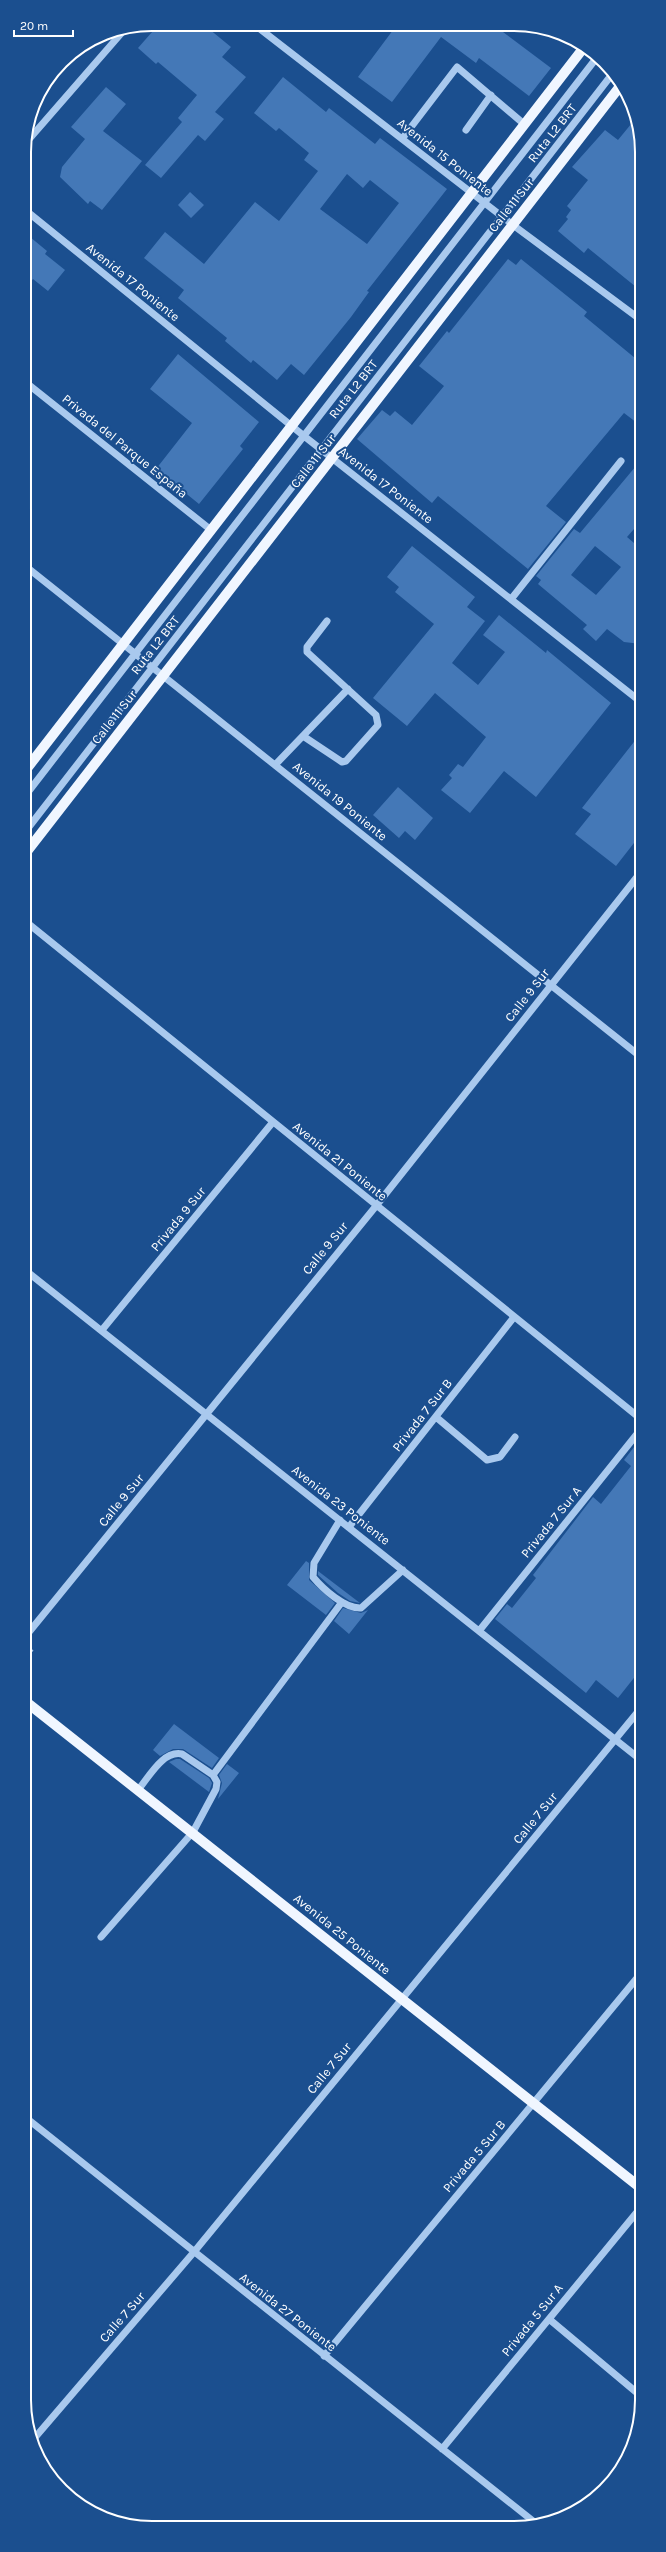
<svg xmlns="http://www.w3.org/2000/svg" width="666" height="2552" font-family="Karla,sans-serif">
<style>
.building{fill:#4478b7;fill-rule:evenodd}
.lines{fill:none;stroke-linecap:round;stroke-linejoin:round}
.path{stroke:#a9c9ee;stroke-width:2.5;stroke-dasharray:2 3;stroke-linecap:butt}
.minor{stroke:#a9c9ee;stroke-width:7}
.major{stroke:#f0f6ff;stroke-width:10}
.labels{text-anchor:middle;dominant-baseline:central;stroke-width:4;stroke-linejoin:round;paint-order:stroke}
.street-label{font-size:13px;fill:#fff;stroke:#1b4f8f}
.rim{fill:none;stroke:#fff;stroke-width:2}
</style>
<rect width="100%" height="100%" fill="#1b4f8f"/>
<path class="building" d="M159,24H203L231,47L222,57L246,77L215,112L224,119L205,141L198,135L161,178L145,165L182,122L178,118L197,95L158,62L156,64L138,48Z
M396,26H495L551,68L529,96L479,58L476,63L441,37L392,102L358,77Z
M283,77L326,112L329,108L375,144L380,138L447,189L367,291L369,292L351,317L304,375L291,364L277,380L253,360L251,363L225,341L227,338L178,298L184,290L144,258L165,232L204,264L255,202L279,221L318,171L304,160L309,153L279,128L276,131L254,113ZM347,174L363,188L370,180L399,203L367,244L320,209Z
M106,87L126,104L103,131L142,161L102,210L90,201L88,204L60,177L62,167L85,139L71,127Z
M636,118L641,135V291L588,248L584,253L558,231L568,219L566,217L571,210L567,206L588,180L572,167L605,130L618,140Z
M190,192L204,205L191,218L178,205Z
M24,232L47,251L45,254L65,270L48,291L33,279L24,290V266L31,257L24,251Z
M508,259L516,265L521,259L587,312L584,316L641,363V426L624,413L546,506L566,522L528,569L438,496L432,503L357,439L382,410L390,416L395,411L412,425L444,386L419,366L447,331L449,333Z
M178,354L259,422L240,446L243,449L199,504L156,469L192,423L150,389Z
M641,460V521L627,537L641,549V644L624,642L607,629L596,641L583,629L587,625L538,584L541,580L536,576L574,529L580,533ZM595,546L621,567L596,595L571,575Z
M412,546L475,597L467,607L485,621L452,663L478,685L505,652L483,635L499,615L546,653L547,650L611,703L536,797L504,771L470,813L441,790L452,778L449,775L458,764L463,767L486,737L435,693L407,726L373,698L434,624L395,592L399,587L387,577Z
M641,733V834L616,866L575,834L591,814L582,808Z
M398,787L433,818L415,840L405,831L399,838L373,815Z
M641,1438V1669L618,1698L596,1680L586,1693L495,1619L507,1604L512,1608L536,1578L533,1575L593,1497L601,1504L631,1466L624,1460Z
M306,1561L309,1563V1580L335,1603L326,1615L287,1585Z
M318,1571L360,1603L350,1601L338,1593L318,1575Z
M343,1608L361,1613L368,1610L349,1634L334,1621Z
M174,1724L219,1758L212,1768L183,1749H173L160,1756L153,1750Z
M176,1759H180L209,1778L212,1783L209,1792L169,1762Z
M227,1764L239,1773L218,1799L222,1783L219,1775Z"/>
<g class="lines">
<path class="path" d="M25,1659L33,1649"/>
<path class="minor" d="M255,25L513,225L641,320
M466,130L491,95
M402,139L457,67L524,124
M24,145L125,29
M24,209L304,436L641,702
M24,381L211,530
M24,565L641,1057
M512,598L621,461
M303,736L342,762L346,761L378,725L376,715L307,652V647L327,621
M275,765L348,689
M25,796L598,56
M25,832L613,73
M25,921L641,1419
M25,1270L641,1760
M102,1330L273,1122
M436,1417L487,1460L500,1457L515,1437
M340,1520L314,1563L313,1577C323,1589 345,1609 361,1608L403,1570
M349,1527L514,1317
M479,1631L641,1429
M25,1637L376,1206L641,872
M213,1775L342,1602
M101,1937L193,1832L216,1789L217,1782L213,1775L182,1754C163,1750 149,1777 138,1790
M25,2117L538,2525
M549,2319L642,2397
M324,2356L642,1972
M32,2441L194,2252L641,1708
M442,2449L642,2206"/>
<path class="major" d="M25,771L585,46
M25,854L621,85
M25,1701L642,2189"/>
</g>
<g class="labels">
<g class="street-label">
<text transform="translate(552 133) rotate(-52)">Ruta L2 BRT</text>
<text transform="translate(445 157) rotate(38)">Avenida 15 Poniente</text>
<text transform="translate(511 205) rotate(-52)">Calle 11 Sur</text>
<text transform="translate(133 282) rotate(39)">Avenida 17 Poniente</text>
<text transform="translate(353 389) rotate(-52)">Ruta L2 BRT</text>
<text transform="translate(125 446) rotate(39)">Privada del Parque España</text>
<text transform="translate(313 461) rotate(-52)">Calle 11 Sur</text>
<text transform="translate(386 485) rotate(38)">Avenida 17 Poniente</text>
<text transform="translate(155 645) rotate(-52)">Ruta L2 BRT</text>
<text transform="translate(114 717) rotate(-52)">Calle 11 Sur</text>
<text transform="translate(340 801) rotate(39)">Avenida 19 Poniente</text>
<text transform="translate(527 995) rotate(-52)">Calle 9 Sur</text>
<text transform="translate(340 1161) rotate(39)">Avenida 21 Poniente</text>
<text transform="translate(178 1219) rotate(-51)">Privada 9 Sur</text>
<text transform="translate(325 1248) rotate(-51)">Calle 9 Sur</text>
<text transform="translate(422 1415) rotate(-52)">Privada 7 Sur B</text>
<text transform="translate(121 1500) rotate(-51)">Calle 9 Sur</text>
<text transform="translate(341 1505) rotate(38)">Avenida 23 Poniente</text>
<text transform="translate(551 1522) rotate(-51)">Privada 7 Sur A</text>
<text transform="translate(535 1818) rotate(-51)">Calle 7 Sur</text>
<text transform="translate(342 1934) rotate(39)">Avenida 25 Poniente</text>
<text transform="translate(329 2068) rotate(-51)">Calle 7 Sur</text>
<text transform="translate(474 2156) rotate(-50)">Privada 5 Sur B</text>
<text transform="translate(288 2312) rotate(38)">Avenida 27 Poniente</text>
<text transform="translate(122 2317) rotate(-49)">Calle 7 Sur</text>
<text transform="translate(532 2320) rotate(-51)">Privada 5 Sur A</text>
</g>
</g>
<path d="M0 0H666V2552H0ZM152 31H514A121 121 0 0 1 635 152V2400A121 121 0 0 1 514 2521H152A121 121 0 0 1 31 2400V152A121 121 0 0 1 152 31Z" fill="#1b4f8f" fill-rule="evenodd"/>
<path class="rim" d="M152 31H514A121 121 0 0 1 635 152V2400A121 121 0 0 1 514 2521H152A121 121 0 0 1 31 2400V152A121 121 0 0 1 152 31Z"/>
<path d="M14 30v6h59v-6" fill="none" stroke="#ffffff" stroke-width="2"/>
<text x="20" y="30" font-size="12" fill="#ffffff" stroke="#1b4f8f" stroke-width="3" paint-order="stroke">20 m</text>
</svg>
